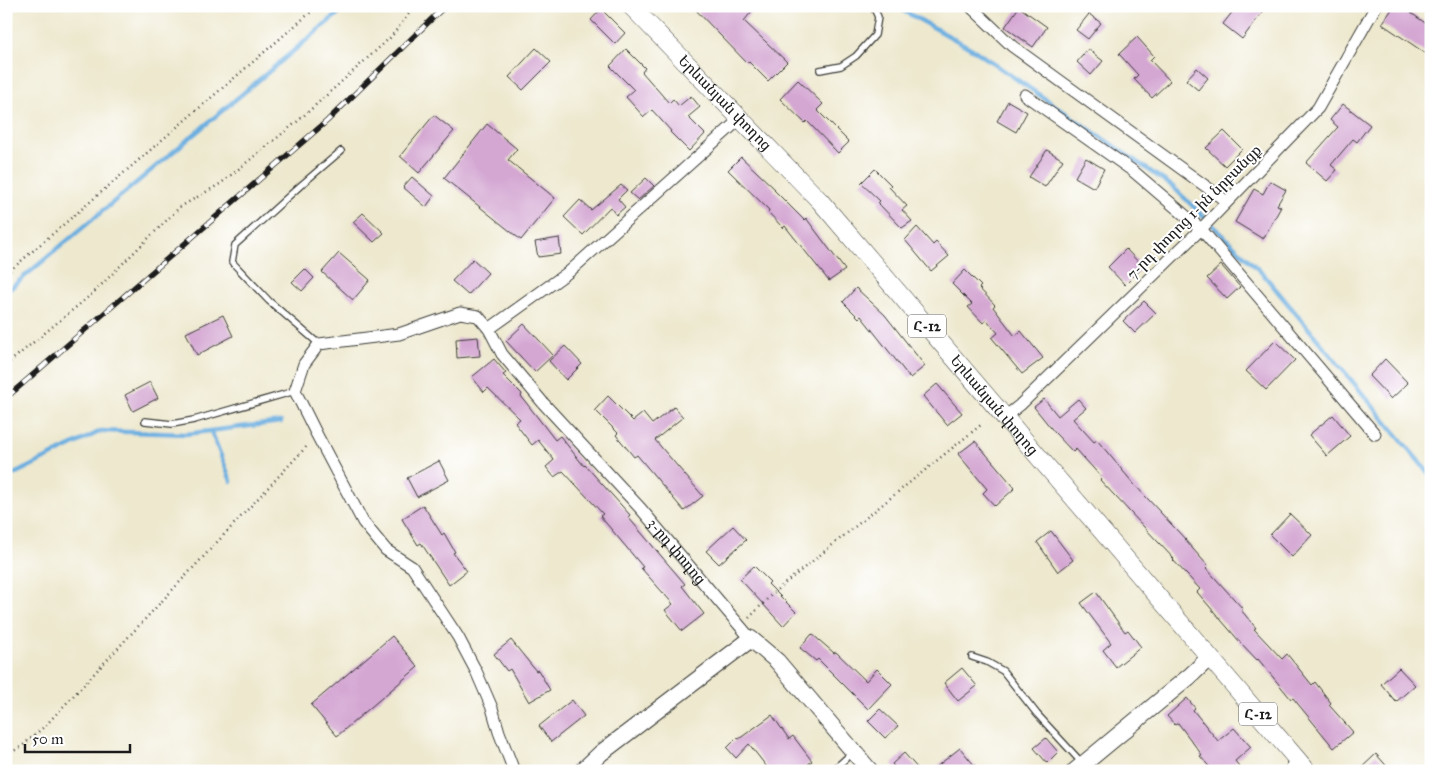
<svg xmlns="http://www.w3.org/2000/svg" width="1437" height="777" font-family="'IM FELL Great Primer','Noto Serif Armenian',serif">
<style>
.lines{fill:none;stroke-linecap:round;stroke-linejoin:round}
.stream{stroke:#6baee0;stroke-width:4.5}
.building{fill:#d4a7d3}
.lane-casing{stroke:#3b3b37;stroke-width:8}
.street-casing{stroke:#3b3b37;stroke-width:13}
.secondary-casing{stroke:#3b3b37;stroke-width:18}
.primary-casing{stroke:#3b3b37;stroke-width:19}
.path{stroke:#3b3b37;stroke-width:2.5;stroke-dasharray:1 4;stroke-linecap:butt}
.lane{stroke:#fff;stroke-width:5.5}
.street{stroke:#fff;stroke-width:11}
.secondary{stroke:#fff;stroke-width:16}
.primary{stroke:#fff;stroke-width:18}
.rail-casing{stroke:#1c1c1c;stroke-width:5.5}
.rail{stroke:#fff;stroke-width:4;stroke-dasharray:11;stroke-linecap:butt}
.labels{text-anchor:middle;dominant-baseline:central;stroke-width:4;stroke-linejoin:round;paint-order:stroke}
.shield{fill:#fff;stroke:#606060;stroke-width:1}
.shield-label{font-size:14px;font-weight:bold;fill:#1c1c1c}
.street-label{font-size:15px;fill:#1c1c1c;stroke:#fff}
</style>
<rect width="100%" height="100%" fill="#fff"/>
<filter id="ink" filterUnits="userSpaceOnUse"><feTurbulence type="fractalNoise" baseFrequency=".02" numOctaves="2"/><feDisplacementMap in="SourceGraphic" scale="10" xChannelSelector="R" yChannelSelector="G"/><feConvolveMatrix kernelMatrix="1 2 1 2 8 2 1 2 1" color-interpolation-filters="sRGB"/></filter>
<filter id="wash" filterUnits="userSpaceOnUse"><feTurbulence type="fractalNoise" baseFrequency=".0096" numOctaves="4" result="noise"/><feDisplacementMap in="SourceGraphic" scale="20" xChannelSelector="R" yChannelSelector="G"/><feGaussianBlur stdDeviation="1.12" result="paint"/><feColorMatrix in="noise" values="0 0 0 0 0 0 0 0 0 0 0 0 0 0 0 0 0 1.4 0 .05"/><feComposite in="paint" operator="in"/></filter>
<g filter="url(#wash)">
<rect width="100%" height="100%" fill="#ede8ce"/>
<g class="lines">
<path class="stream" d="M895,6L974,50L1172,186L1264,275L1431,476
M6,292L347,6
M211,431L231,481
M6,478L101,431L186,434L281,422"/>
</g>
<g id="blocks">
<path class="building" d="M692,6H756L744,21L787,62L768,81L748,61L747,63Z
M1237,6H1267L1242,39L1223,24Z
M1394,6H1415L1411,13L1431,27V57L1382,24Z
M1019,7L1047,27L1033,47L1005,27Z
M601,9L625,33L615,44L591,20Z
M1089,14L1101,23L1088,39L1076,30Z
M1137,37L1154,56L1150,60L1170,81L1152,98L1134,79L1138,75L1119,54Z
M536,48L551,62L523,90L509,77Z
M626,49L645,68L642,72L669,103L673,99L679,106L691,96L700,107L688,117L705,134L689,151L670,132L671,131L652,110L644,117L626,97L634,90L610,66Z
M1088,49L1103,61L1091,75L1077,62Z
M1197,68L1208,78L1198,90L1186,80Z
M798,80L823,104L817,110L849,142L838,153L807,121L805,123L780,99Z
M1008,101L1027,112L1016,132L997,121Z
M1343,104L1370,125L1357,142L1353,139L1331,165L1337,170L1327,181L1306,163L1338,127L1330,120Z
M434,115L454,131L419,173L400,156Z
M487,124L517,149L508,160L555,198L521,240L444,178Z
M1224,131L1242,149L1225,166L1206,148Z
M1047,150L1063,160L1045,187L1029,177Z
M741,157L775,189L774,190L804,220L806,218L845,270L829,281L785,226L783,228L768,212L769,210L728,170Z
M1086,158L1104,169L1094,188L1075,177Z
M875,169L891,185L889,187L907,206L902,210L912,221L902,228L878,203L880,201L861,183Z
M412,177L434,196L426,207L403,187Z
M646,178L654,186L638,200L630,193Z
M1270,181L1286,190L1277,205L1281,207L1263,239L1235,222L1254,189L1263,194Z
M621,185L627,190L618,199L625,207L616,215L610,207L583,235L564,217L580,200L591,210Z
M363,213L384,233L374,242L353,222Z
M917,227L933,245L936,242L949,256L931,271L905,240Z
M559,238L561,254L538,257L535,242Z
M1126,249L1143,267L1125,285L1108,267Z
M339,253L370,280L353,300L322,272Z
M473,259L488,273L468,295L452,281Z
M1221,265L1240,287L1227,299L1207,278Z
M305,269L314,278L302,291L292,282Z
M965,270L981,286L979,288L995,305L993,307L1015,336L1021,331L1043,358L1022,374L992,338L998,333L987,320L983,323L968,307L972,304L952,284Z
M856,288L885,315L925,366L910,378L861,316L859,318L843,302Z
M1144,301L1156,313L1135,333L1123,321Z
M223,315L233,336L197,355L186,333Z
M524,324L553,355L535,372L506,341Z
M478,337L480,356L457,358L456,339Z
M1275,341L1295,360L1266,390L1246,371Z
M565,346L582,364L566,380L549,361Z
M494,359L506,373L503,375L522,394L521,396L555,440L560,436L584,466L585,465L630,515L628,517L685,584L682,586L704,614L682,631L665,610L673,604L641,568L643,567L600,516L603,514L563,471L554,477L546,467L554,460L538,440L532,445L515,423L520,419L488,388L484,392L472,377Z
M1385,359L1408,383L1391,399L1369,376Z
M150,382L158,398L133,411L125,395Z
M937,384L962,413L947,425L923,396Z
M608,396L633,421L643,413L652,424L674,407L683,417L655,440L703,496L684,511L637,455L634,457L616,435L618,433L595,410Z
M1044,399L1058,416L1078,399L1086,408L1073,419L1094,442L1097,440L1133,483L1186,540H1185L1208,566L1206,568L1243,609L1241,610L1256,628L1254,629L1282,659L1287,654L1312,685L1315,682L1331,703L1329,705L1353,732L1334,748L1293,698L1291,699L1258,659L1257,660L1240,642L1197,592L1200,589L1173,560L1174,559L1100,480L1102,478L1076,449L1073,452L1055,433L1034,407Z
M1333,415L1350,436L1327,456L1309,435Z
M975,441L1015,488L995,506L983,493L987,489L958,454Z
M439,461L449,480L417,497L407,478Z
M423,505L442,535L444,533L455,552L453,553L467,571L449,585L421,543L418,545L402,519Z
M1290,514L1312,535L1292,557L1270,535Z
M733,526L746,540L719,564L706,551Z
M1051,531L1073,560L1058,572L1037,542Z
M754,566L770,582L768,584L796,612L783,626L740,579Z
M1096,592L1125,632L1128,630L1141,647L1116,667L1103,650L1111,643L1081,603Z
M812,634L834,653L836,652L866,681L877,669L892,684L868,709L818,659L816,661L800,648Z
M392,636L418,667L337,736L311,705Z
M511,640L536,671L538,670L550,690L529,702L510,669L507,671L494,654Z
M962,668L977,686L958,701L944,683Z
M1399,668L1415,685L1396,702L1381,684Z
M1187,698L1195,708L1193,710L1218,741L1234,728L1251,747L1235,761L1243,771H1213L1200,756L1202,755L1178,723L1175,725L1167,716Z
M572,700L584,716L551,742L539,726Z
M880,709L898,726L885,738L868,721Z
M772,715L789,739L793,736L812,761L800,771H770L749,744L736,758L727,748L737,738L739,739Z
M1046,738L1058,752L1047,763L1034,748Z
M960,748L979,771H931Z
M904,753L920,771H898L892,764Z
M1376,754L1391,771H1358Z"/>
</g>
</g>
<g filter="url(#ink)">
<use href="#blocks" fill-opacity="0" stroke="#3b3b37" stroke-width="1"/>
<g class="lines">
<defs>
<path id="lane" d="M820,70L841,66L856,56L875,35L878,17L873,6
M319,344L269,301L232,262L235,245L300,186L341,151
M145,421L172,424L194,420L295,391
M972,657L987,662L1003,671L1037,714L1082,763
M832,771L852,753
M1289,771L1291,758"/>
<g id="street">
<path d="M970,6L1012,46L1226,201"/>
<path d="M1025,95L1133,171L1201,229L1375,434"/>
<path d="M489,329L570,271L741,118"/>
<path d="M1005,417L1020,405L1201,229L1318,108L1376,6"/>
<path id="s1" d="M514,771L499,732L492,708L476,671L458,637L412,567L386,550L363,522L317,435L295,391L304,364L319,344L399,334L460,313L478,316L489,329L502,354L544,404L641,509L751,639"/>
</g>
<path id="secondary" d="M582,771L601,753L751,639L777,661L870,771
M1075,771L1190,676L1210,657"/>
<g id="primary">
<path id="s2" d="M631,6L820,201L1307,771"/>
</g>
</defs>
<use href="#lane" class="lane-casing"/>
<use href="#street" class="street-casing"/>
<use href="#secondary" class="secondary-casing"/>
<use href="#primary" class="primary-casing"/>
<path class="path" d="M6,274L318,6
M6,365L92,294L180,207L220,184L298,121L391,37L415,6
M749,618L773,593L982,424
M6,755L21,747L46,725L308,445"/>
<use href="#lane" class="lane"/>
<use href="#street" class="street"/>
<use href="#secondary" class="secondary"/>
<use href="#primary" class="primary"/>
<defs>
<path id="rail" d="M6,398L327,121L445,6"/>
</defs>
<use href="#rail" class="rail-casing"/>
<use href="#rail" class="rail"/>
</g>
</g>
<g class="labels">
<g class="shield">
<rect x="908" y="314.5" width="38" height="23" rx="4"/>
<rect x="1239" y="702.5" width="38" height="23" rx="4"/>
</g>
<g class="shield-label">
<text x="927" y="326">Հ-12</text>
<text x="1258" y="714">Հ-12</text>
</g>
<g class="street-label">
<text stroke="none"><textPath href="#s2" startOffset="135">Երևանյան փողոց</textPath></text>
<text transform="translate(1194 212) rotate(-45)">7-րդ փողոց 1-ին նրբանցք</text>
<text stroke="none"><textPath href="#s2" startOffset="540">Երևանյան փողոց</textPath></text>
<text stroke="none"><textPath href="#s1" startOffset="970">3-րդ փողոց</textPath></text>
</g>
</g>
<rect width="1437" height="777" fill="none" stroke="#fff" stroke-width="25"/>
<path d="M25 744v8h105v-8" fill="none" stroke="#1c1c1c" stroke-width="2.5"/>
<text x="32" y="744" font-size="15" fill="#1c1c1c" stroke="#ffffff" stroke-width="4" paint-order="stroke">50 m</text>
</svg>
